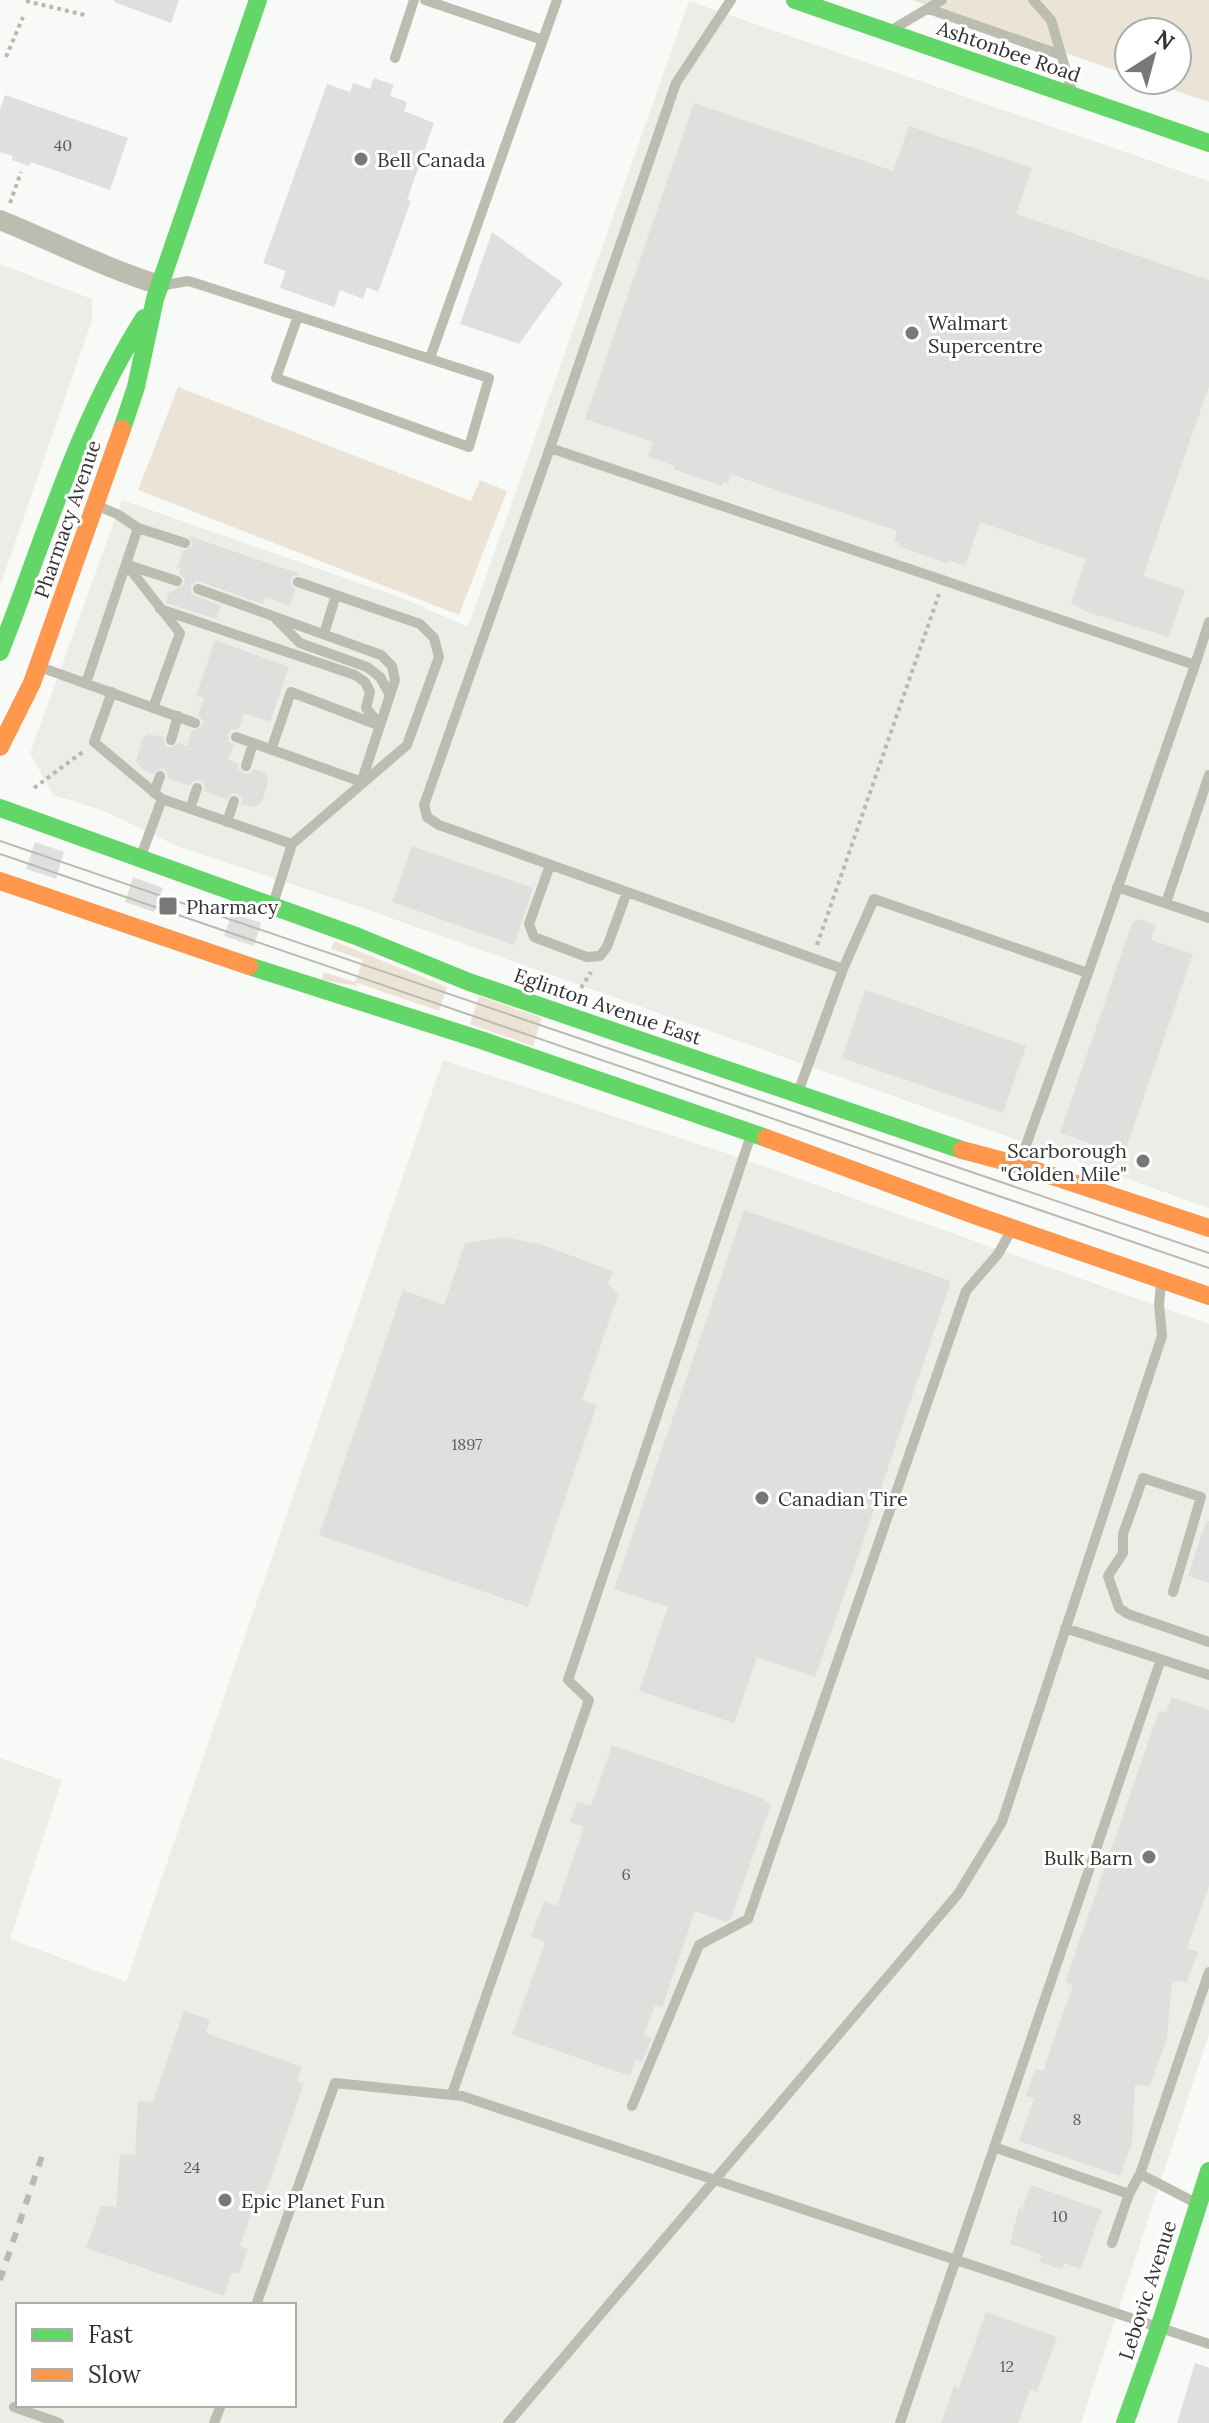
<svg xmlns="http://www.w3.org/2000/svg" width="1209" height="2423" font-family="Lora,serif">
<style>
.built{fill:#eaeee6;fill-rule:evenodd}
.green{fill:#ebe4d6}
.building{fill:#dee0de}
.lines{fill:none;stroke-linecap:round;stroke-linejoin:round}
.path{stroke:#b9b9b0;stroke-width:4;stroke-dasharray:4 4;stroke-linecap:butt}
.lane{stroke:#bcbcb1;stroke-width:10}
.street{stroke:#bcbcb1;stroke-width:20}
.fast{stroke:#63d668;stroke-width:18}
.slow{stroke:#ff974d;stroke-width:18}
.tram{stroke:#bab9b2;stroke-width:2}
.rail{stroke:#bab9b2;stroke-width:6;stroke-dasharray:10 10;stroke-linecap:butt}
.poi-dot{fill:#777976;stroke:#fff;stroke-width:3}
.labels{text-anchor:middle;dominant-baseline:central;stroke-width:6;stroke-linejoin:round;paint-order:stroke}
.number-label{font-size:16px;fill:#5e5f5d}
.street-label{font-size:20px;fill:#323331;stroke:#fff}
.poi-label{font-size:20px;fill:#323331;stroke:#fff;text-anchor:start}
</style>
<rect width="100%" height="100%" fill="#f8faf7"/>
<path class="built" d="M689,1L1209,181V1208L368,910L177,846L104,811L53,795L30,753L122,500L402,598L468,627Z
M0,264L92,299V320L0,586Z
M443,1060L726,1153L1209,1324V2034L1081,2423H0V1758L62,1780L10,1939L126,1982ZM18,2305H294V2405H18Z"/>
<path class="green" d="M912,0H1209V102L1144,80H1177V32H1129V75Z
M178,387L471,501L480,480L507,491L459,615L138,490Z
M334,941L447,987L439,1011L357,983V986L321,980L324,972L355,982L363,960L331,949Z
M479,996L542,1018L533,1046L470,1024Z"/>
<path class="building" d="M114,0H179L171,23L114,2Z
M374,78L394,85L390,96L407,102L404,111L434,123L407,200L411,201L378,292L367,287L363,299L340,290L334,307L280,288L286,271L263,263L327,84L350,92L353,83L370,89Z
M5,95L128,138L110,190L31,162L29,166L12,160L13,156L0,152V109Z
M694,103L893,171L909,126L1032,168L1016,214L1209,280V386L1143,576L1185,590L1169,637L1087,612L1071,603L1086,559L980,522L965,566L948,560L947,563L898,546L899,543L894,541L897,531L782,492L731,474L728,484L723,482L722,486L673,469L674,466L648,456L653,442L585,419Z
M492,232L563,283L519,344L460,324Z
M189,536L300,574L293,576L290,580L295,590L290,606L265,597L263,604L197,581L191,586V594L221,606L216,619L166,603L168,594L184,584L185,579L179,573L181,569L177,568L183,551L192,546Z
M215,640L289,667L270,722L244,713L239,729L231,730L228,735L229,742L234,745L228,760L238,763V769L243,773L249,774L254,769L266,773L268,782L262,802L254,807L241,804L242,799L237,794L232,793L226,799L204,791L205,786L200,781L195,780L189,786L168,778L166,771L162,768L153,773L143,770L136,761L142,739L148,734L163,737L165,745L170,748L179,743L187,746L192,731L202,726L203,721L198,715L204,698L196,696Z
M35,842L64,852L56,879L26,869Z
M412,846L533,888L514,945L392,902Z
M133,877L163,888L154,912L125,902Z
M232,913L261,923L254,946L224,936Z
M1139,919L1156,925L1151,940L1193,954L1124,1155L1060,1133L1132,923Z
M865,990L1026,1046L1003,1113L842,1058Z
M744,1210L951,1281L860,1551L815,1677L757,1657L734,1723L639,1691L668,1607L614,1589Z
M505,1237L542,1245L613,1271L608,1284L618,1295L582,1400L597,1405L528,1607L319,1535L403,1290L444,1305L465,1243Z
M1206,1521H1209V1583L1188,1576Z
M1172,1697L1209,1710V1886L1187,1948L1198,1952L1187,1982L1172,1981L1167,2038L1150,2086L1135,2085L1132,2143L1120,2176L1019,2141L1034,2098L1026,2096L1035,2069L1043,2071L1073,1985L1065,1982L1159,1711L1166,1713Z
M612,1745L765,1799L764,1801L771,1804L731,1919L726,1922L695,1911L662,2008L655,2005L644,2035L652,2038L642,2062L635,2060L630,2076L512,2035L545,1942L531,1937L544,1901L557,1906L584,1827L570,1822L577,1801L591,1806Z
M184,2011L210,2020L206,2033L302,2067L297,2081L304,2083L259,2213L252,2211L240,2246L248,2249L239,2274L232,2272L224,2296L86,2248L101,2206L116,2207L120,2154L135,2155L138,2101L153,2102Z
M1031,2185L1102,2210L1081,2269L1064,2263L1062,2270L1039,2262L1042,2255L1010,2244L1019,2208L1022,2209Z
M986,2312L1057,2337L1037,2392L1030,2390L1018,2423H941L954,2386L959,2388Z
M1195,2363L1209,2368V2423H1177Z"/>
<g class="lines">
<path class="path" d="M26,1L85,15
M6,57L23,17
M10,203L21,172
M34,788L84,751
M817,945L939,594
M581,988L591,972"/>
<path class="lane" d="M425,0L543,40
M1033,0L1051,20L1071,88
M929,9L1061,55
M895,28L942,0
M395,58L414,0
M165,285L188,281L195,283C293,315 391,346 489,378L469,447L276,378L298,316
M430,358L557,0
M550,448L676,83L731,0
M138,528L185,543
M126,564L180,633L153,708
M128,565L177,581
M198,589L381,655L392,666L395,680L362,780
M160,609L355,675L365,682L370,692L366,708L380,725
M276,619L300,643L367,667L380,677L390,695
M324,634L336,595
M1195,665L550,448L424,805L427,817L439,825L843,969L874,899L1088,973L1195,665L1209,622
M40,667L195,723
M86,683L138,528L117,514L98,506
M112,692L94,742L162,799
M236,737L362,782
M171,740L178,716
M271,750L291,692L378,725
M246,766L253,743
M154,793L160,776
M190,809L197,788
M227,822L234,801
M141,856L162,799L292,844
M550,865L529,924L534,937L587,957L600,956L607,947L627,892
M1117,887L1209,918
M274,901L292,844L407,745L439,657L434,638L420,624L298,582
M1166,903L1209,775
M800,1087L843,969
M1021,1159L1088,973
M1173,1592L1201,1497L1143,1478L1123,1534V1553L1108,1576L1119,1608L1128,1614L1209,1642
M1065,1628L1209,1675
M452,2094L589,1700L568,1680L750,1138
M632,2106L699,1945L748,1919L966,1291L998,1254L1011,1231
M994,2147L1129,2194L1140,2174L1194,2202
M1140,2174L1209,1972
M1112,2243L1129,2194
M256,2305L335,2083L462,2096L1209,2344
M14,2407L59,2423
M214,2423L221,2405
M508,2423L958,1894L1002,1822L1162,1336L1159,1304L1161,1284
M900,2423L1161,1659"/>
<path class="street" d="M0,220C54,242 105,268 160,285"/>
<path class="fast" d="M795,0L1209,143
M122,429L136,387L155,299L258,0
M0,652C46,536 76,425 144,318
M0,808L356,936L469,982L962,1150
M249,966L481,1040L766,1138
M1125,2423L1159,2328L1209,2171"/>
<path class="slow" d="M0,747L32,683L122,429
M0,881L249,966
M766,1138L977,1216L1209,1296
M962,1150L1019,1165L1209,1228"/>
<path class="tram" d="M0,841L1209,1253
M0,854L1209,1268"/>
<path class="rail" d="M0,2280L43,2153"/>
</g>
<g class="poi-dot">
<circle cx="361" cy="159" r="8"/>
<circle cx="912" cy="333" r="8"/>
<rect x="158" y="896" width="20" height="20" rx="4"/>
<circle cx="1143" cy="1161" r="8"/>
<circle cx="762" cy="1498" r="8"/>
<circle cx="1149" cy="1857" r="8"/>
<circle cx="225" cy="2200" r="8"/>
</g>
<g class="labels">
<g class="number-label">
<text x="63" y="145">40</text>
<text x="467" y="1444">1897</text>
<text x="626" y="1874">6</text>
<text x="1077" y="2119">8</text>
<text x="192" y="2167">24</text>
<text x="1060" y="2216">10</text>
<text x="1007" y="2366">12</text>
</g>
<g class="street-label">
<text transform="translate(1009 51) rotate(19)">Ashtonbee Road</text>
<text transform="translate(67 519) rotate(-71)">Pharmacy Avenue</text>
<text transform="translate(608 1006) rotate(19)">Eglinton Avenue East</text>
<text transform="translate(1147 2290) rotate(-72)">Lebovic Avenue</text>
</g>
<g class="poi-label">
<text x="377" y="159">Bell Canada</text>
<text x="928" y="322">Walmart<tspan x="928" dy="23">Supercentre</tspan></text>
<text x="186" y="906">Pharmacy</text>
<text x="1127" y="1150" text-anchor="end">Scarborough<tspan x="1127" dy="23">"Golden Mile"</tspan></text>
<text x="778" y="1498">Canadian Tire</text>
<text x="1133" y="1857" text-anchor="end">Bulk Barn</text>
<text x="241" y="2200">Epic Planet Fun</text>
</g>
</g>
<rect x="16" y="2303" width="280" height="104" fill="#ffffff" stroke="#adadad" stroke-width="2"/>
<rect x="32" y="2329" width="40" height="12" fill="#63d668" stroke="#adadad" stroke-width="2"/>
<text x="88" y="2343" font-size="24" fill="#323331">Fast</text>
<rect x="32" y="2369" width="40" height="12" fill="#ff974d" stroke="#adadad" stroke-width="2"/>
<text x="88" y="2383" font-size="24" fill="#323331">Slow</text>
<g transform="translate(1153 56) rotate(36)"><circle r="38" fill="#ffffff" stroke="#adadad" stroke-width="2"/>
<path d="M0-6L14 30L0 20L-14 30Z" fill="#777976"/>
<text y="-12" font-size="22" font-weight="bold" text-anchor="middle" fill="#323331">N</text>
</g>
</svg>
